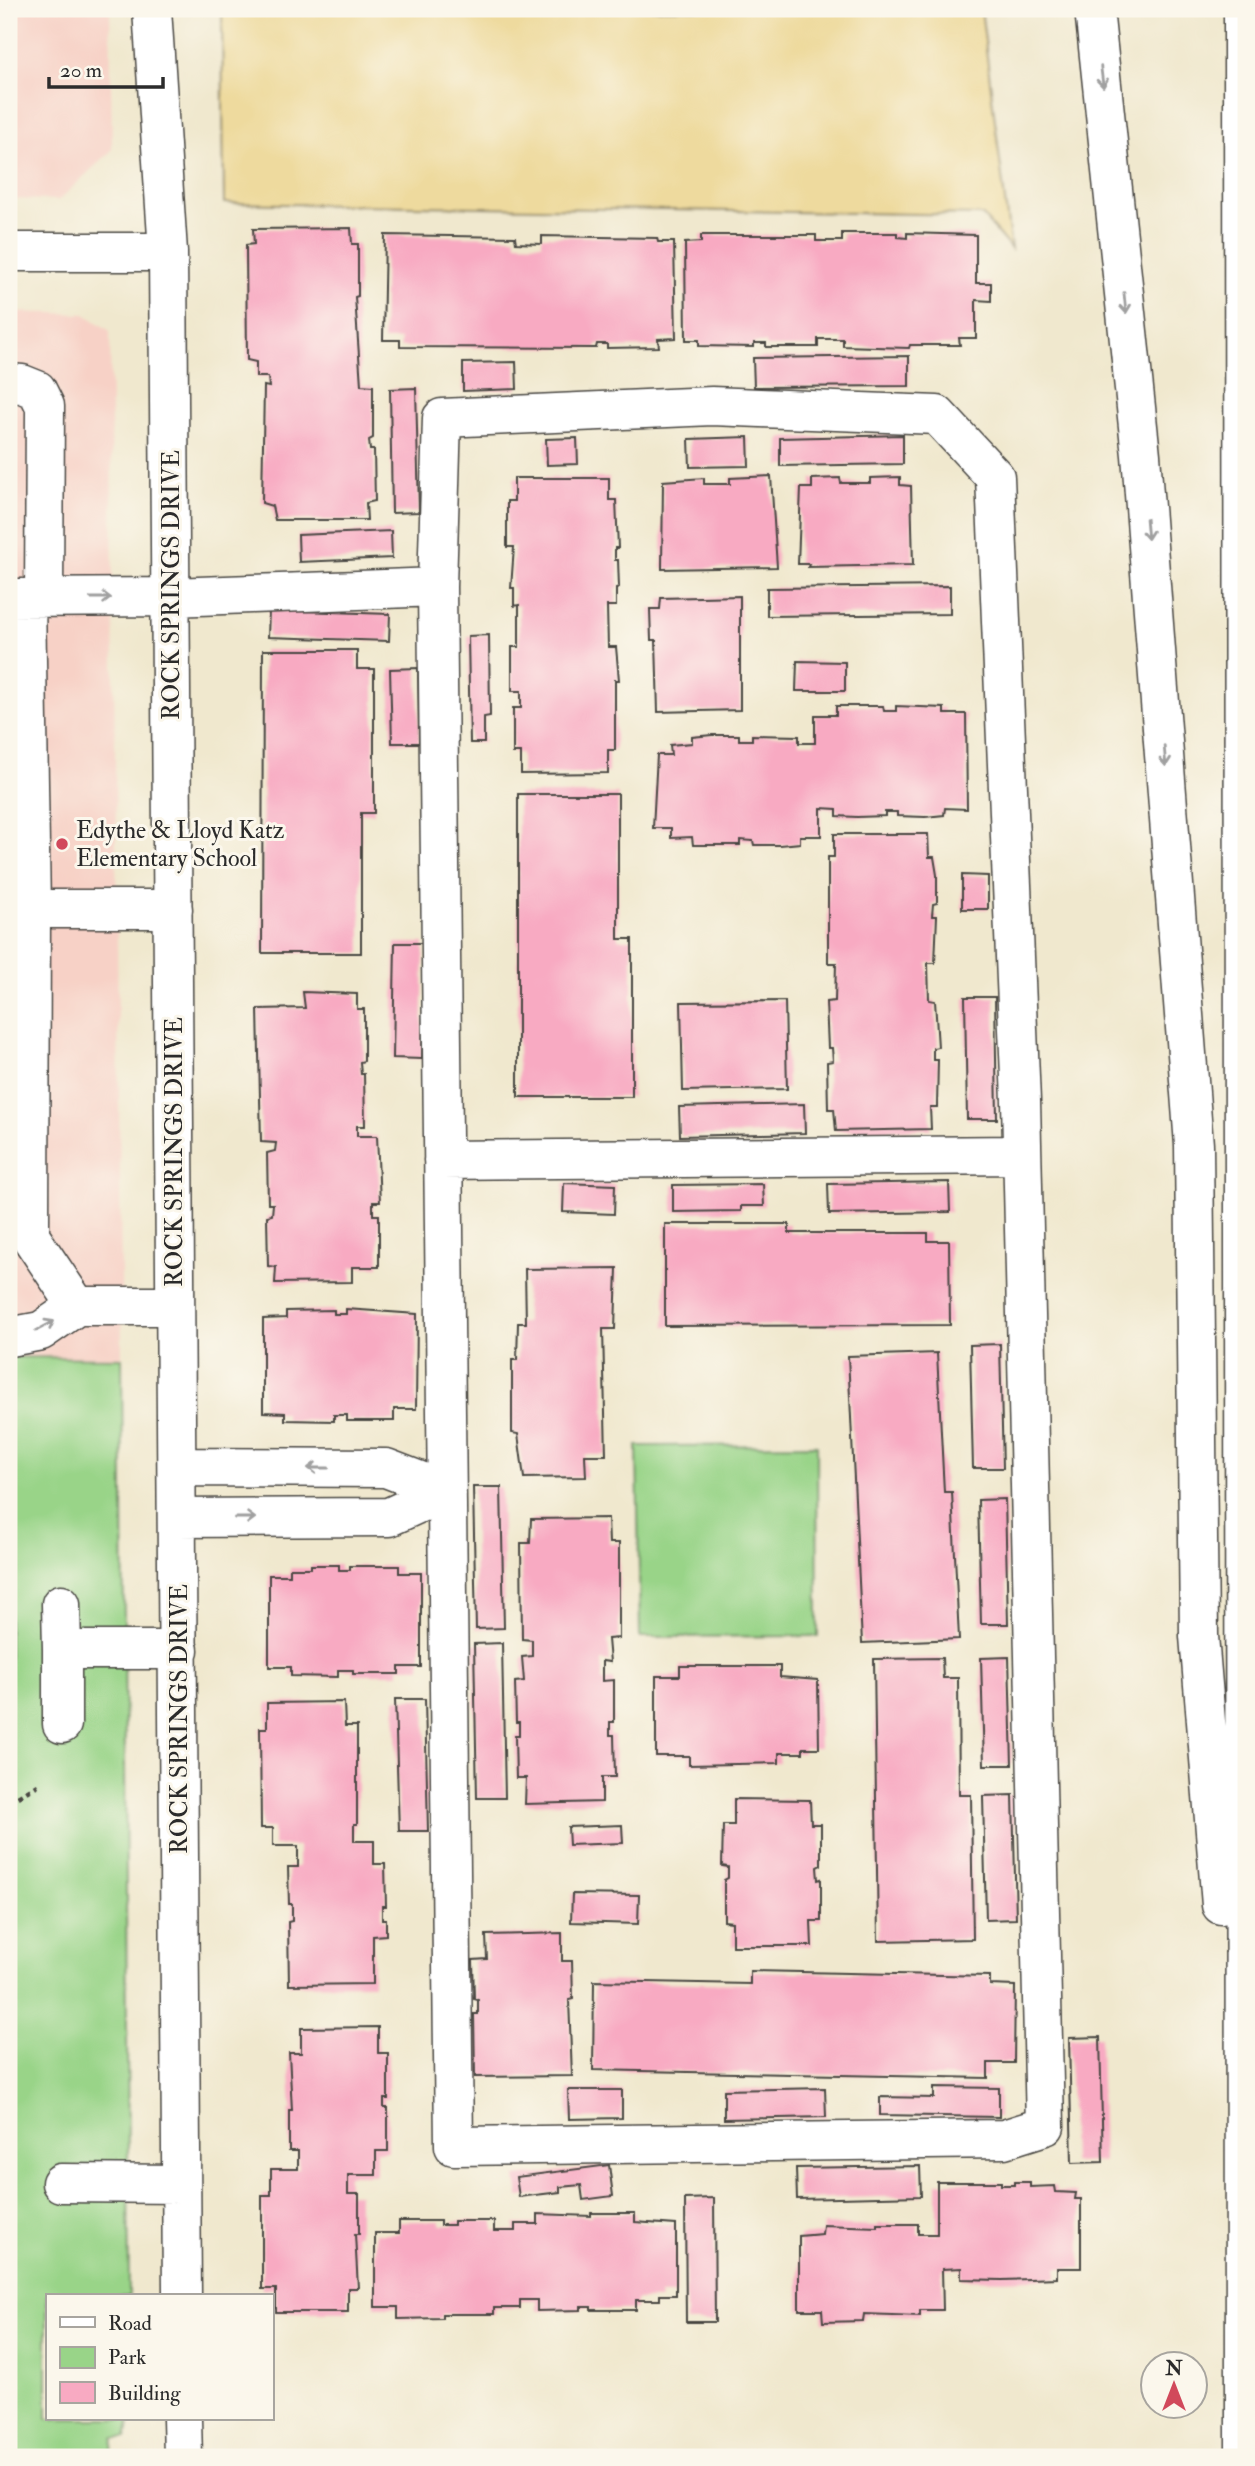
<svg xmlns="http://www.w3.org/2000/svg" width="1255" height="2466" font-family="'IM FELL Double Pica',serif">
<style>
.built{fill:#f7d1c6}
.green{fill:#99d488;stroke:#62805a;stroke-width:2}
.sand{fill:#eeda9e;stroke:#8c8264;stroke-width:2}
.building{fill:#f8aac2}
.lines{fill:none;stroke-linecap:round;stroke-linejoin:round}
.minor-casing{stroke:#494743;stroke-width:41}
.highway-casing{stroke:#494743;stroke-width:41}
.path{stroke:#494743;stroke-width:4.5;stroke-dasharray:5 5;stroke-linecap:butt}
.minor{stroke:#fff;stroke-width:38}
.highway{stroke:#fff;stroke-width:38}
.oneway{stroke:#a0a0a0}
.poi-dot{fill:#d1495b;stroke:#fbf7ec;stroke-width:2.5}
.labels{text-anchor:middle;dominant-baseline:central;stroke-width:6;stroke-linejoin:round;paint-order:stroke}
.street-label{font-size:24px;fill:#2b2b2b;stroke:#fbf7ec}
.poi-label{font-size:24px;fill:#2b2b2b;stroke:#fbf7ec;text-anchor:start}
</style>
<rect width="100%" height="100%" fill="#fbf7ec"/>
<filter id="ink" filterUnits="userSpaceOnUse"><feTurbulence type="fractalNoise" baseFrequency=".0143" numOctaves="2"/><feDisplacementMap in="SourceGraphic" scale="14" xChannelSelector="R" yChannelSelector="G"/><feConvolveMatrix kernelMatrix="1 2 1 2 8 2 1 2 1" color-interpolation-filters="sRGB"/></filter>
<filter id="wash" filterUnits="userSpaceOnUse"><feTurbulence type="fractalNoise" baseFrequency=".00686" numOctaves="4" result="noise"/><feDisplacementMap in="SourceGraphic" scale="28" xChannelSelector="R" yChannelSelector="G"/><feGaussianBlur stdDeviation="1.57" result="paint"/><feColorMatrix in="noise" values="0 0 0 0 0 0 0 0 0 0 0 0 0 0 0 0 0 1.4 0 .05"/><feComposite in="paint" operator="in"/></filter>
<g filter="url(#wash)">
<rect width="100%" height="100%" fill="#f0e8ce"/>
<path class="built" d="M9,9H110L112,150L59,200L9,199Z
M9,312L85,314L110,331L122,1358L9,1357Z"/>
<path class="green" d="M9,1357L122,1358L129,2296H47V2419H130L126,2438H113L112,2451L100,2454H9Z
M817,1445L818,1636L640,1637L637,1446Z"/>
<path class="sand" d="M222,9H981L1011,249L982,215L224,203Z"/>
<g id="blocks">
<path class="building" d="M351,228L352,244H358V296L355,297L361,385L373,386V438L369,440L370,450H374L375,501L366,503L367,520H275L272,506L262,503L264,386L269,387L268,377H256V362L247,360L246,245L254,244L253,229Z
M842,233H897V237L907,238V233L976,235V283H991V301L976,300V338H959L960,345H910L909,348L843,346V339H818V347H766V343H754V347L699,346V340H686L685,243L701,242V235H816V241H842Z
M385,235L515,237L516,243L542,244V236L657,238L658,242H674L676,338L658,339L659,347L607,348V344H597L596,348L400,347V340H383Z
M909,356V386L754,387L753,358Z
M516,362L517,389L463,391V363Z
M416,388L419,512L392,513L390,389Z
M903,435V464L780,466V438Z
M748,437L749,466L690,467L689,439Z
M577,438L578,464L547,465L546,439Z
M771,476L777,567L662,569L663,481L704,478V484H730V478Z
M900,477V485L911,486L913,565L808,567L809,564H798L801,488H812V479L840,478L841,483H870V478Z
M514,478H609V500H616L618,548H615V560H618L619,587L616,588V606H607L608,647H616L619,680H615V750H608V773L521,774V753H513V708H521V691H512V647H519V605L514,606V588H511L514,547H507V501H514Z
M391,531L392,558L299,562L298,535Z
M950,586V614L767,616V588Z
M740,596V710L658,712L656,640H651L650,609H660L661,598Z
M269,610L390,614L389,641L268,637Z
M489,635L490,716L484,717V743H470L468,636Z
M263,650H357V669H374V813H361V953H262Z
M797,661L845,662V691H796Z
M418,668L419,743H392L390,669Z
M836,706H883L884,711H896V706L944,708V714H966L967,809L945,808L944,815L925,817L897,816V812H885V816L857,817L837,816V809L821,808V836H800V843L780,845H754L753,841L740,840V845H693L692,837L671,838V828H653L657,755H671L670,745L692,743V737L712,735H739V740H752V735L799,736V743H815V715H836Z
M518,794H618V939H632V1097H518Z
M834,834H928L929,857H934L937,875V903L933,904L932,916H937L935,963H928L929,1000L935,1001L938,1047L933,1048V1060H938L937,1107H930L931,1129L836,1131L834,1109H828L827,1062L833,1061L832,1048H828L826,1002L835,1001L836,963H828V857H834Z
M962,875L988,876V909H962Z
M395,943H424L422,1059L393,1058Z
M303,992L357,994V1009H364V1061L360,1062L361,1074H364L365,1126H357V1136H377L380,1202H373V1215H379V1267H352V1282L275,1283L276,1267L268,1266L267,1216L272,1215L273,1204H268L267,1153L275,1151L276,1143L261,1142L258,1009L305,1008Z
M965,997H995L997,1119H967Z
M785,1001L787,1089L683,1091L681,1002Z
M804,1104L805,1133L680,1136L679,1107Z
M949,1182L950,1212L829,1214L828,1184Z
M564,1183L615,1185L614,1214L563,1212Z
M763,1184L764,1206H741V1211L673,1212V1185Z
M665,1224H789V1233H928V1241H949L950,1325L665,1326Z
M617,1268L615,1329H603L606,1455H585L586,1477L524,1478L518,1434L512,1433V1360H517L518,1323H526L525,1269Z
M346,1309L417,1314L416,1409H394V1421H347V1415H334V1421L285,1420V1413L263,1412V1319L286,1318V1311L334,1310V1314H346Z
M1000,1344L1003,1468H973L970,1345Z
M937,1353L944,1492H952L959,1639L862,1643L848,1356Z
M473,1487H501L504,1628L476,1629Z
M1005,1499L1008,1624H981L978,1500Z
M608,1518L609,1543H619V1638L608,1639L610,1662L602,1661V1681L614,1680V1722H610V1735H614L615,1777H602V1802L525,1804L526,1778H516L515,1736H519V1722H516L515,1682L524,1681L522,1657L532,1656V1640L522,1639L521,1543H530L531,1519Z
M311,1565H339V1570H350V1566H399V1573H421V1667H399V1674H353V1670H338V1677L291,1676V1667H269V1575H290V1568H311Z
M502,1643L505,1798H477L474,1644Z
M1009,1657L1012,1765H984L981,1658Z
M942,1658L943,1678H958L959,1795H971L973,1939L878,1941L874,1659Z
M680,1666H780V1677L818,1680L819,1748H803V1753H779V1763L689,1765V1756H656V1676H680Z
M395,1699H425L428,1831H399Z
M344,1702L345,1726H357V1824H354V1841H374V1864H385L386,1906H382V1919H386V1935L373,1936V1984L289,1985L288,1922L292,1921V1904H289L288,1867H298V1846H273V1828H261L260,1728H267V1703Z
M1013,1795L1016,1919L986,1920L983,1796Z
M734,1799L810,1800L811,1824H821V1865L817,1867L818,1880L821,1879V1921H811L812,1946H732V1922L724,1921V1880L728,1878V1867L722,1866L723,1825H734Z
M622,1825L623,1843L569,1845L568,1827Z
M572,1894L639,1895L638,1924L571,1922Z
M562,1933V1961H572L573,1999L569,2000L572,2076L475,2077L474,2014H478V2000L474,1999L473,1960L487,1959L486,1935Z
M750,1971L990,1976V1985L1015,1986L1014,2063H988V2078L593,2070L594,1981L750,1984Z
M378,2027V2053H388V2099H384V2108H388V2151H376V2175H348V2194H359V2234H355L358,2288H348V2312H276V2289H262V2195H271V2169H298V2151H289V2110H292L289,2053H301V2028Z
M1100,2037L1103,2162L1072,2163L1069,2038Z
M934,2087L999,2088V2117L880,2115V2097L934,2098Z
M825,2088L826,2117L724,2119V2090Z
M568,2090H622V2118L569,2119Z
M609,2165L613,2196L583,2200L581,2185L560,2187V2192L519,2197L516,2177Z
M920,2166L921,2196L797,2199L796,2168Z
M937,2182H1001V2185H1014V2182H1030V2187L1055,2186L1056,2192L1076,2193L1075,2199H1081V2268H1057V2278L1002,2280L961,2279V2268L942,2269L943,2310H920V2316L864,2314L863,2321L823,2322L822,2310H799V2236L822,2234L823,2225L877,2227V2224H918V2234H937Z
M714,2198L715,2322H686L685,2199Z
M591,2213H635V2222L676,2225V2295H660V2300H636V2310H591V2307H581V2310L537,2311V2300H520V2308H494V2314H442V2318L398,2319V2307H375V2233H399V2221H440V2225H454V2221H494V2231H515V2224H538V2214L591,2216Z"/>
</g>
</g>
<g filter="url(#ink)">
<use href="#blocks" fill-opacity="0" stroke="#494743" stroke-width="2"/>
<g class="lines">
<defs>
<path id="minor" d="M152,9L168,252L182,2296
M9,252H168
M9,383L22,384L37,390L45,406L44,598
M9,598L172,597L437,587L442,418L712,406L937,415L995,477L1021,1101L1045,2126L1004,2139L454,2146L437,587
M26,598L31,909H173
M31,909L30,1236L77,1306
M443,1160L1022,1155
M9,1337L41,1331L77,1306H175
M177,1467L386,1468L446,1491
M177,1518L389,1517L446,1491
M61,1604L62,1650H179
M62,1650V1724
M61,2183L181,2184
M182,2419L183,2457"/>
<path id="highway" d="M1094,9L1141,455L1194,1145L1199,1636L1221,1905
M1243,9L1245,2457"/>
</defs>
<use href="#minor" class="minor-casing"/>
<use href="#highway" class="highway-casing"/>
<path class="path" d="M9,1802L38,1785"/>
<use href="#minor" class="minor"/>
<use href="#highway" class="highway"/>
</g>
<defs><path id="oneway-shaft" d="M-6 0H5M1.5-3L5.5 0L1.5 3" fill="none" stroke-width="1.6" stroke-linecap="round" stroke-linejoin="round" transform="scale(1.75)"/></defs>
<g class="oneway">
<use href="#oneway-shaft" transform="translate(1102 77) rotate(83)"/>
<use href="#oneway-shaft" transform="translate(1125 303) rotate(84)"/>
<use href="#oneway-shaft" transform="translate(1147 529) rotate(85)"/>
<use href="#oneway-shaft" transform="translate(101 598)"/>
<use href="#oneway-shaft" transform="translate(1165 756) rotate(85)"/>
<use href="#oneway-shaft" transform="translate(45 1326) rotate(-28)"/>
<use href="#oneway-shaft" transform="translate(318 1468) rotate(-180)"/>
<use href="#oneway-shaft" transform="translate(245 1518)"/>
</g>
</g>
<circle class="poi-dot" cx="62" cy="844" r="7"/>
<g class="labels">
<g class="street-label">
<text transform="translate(171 585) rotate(-90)">ROCK SPRINGS DRIVE</text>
<text transform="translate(174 1152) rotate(-90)">ROCK SPRINGS DRIVE</text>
<text transform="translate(179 1719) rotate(-90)">ROCK SPRINGS DRIVE</text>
</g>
<g class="poi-label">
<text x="76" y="830">Edythe &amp; Lloyd Katz<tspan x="76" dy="28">Elementary School</tspan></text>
</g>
</g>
<rect width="1255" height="2466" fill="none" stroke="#fbf7ec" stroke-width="35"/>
<rect x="46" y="2294" width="228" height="126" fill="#fbf7ec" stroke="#a8a59f" stroke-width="2"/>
<rect x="60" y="2317" width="35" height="10" fill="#ffffff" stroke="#a8a59f" stroke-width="2"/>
<text x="108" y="2330" font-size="21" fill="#2b2b2b">Road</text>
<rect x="60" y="2347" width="35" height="21" fill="#99d488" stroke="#a8a59f" stroke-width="2"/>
<text x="108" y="2364" font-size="21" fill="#2b2b2b">Park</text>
<rect x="60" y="2382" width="35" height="21" fill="#f8aac2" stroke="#a8a59f" stroke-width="2"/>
<text x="108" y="2400" font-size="21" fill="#2b2b2b">Building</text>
<g transform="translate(1174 2385)"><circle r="33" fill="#fbf7ec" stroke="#a8a59f" stroke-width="2"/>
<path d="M0-5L12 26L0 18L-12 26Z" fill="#d1495b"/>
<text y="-10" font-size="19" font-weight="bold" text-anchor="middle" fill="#2b2b2b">N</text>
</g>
<path d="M49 77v10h114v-10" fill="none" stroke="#2b2b2b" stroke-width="3.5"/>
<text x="60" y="77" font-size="21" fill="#2b2b2b" stroke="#fbf7ec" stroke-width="5" paint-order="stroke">20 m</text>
</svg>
